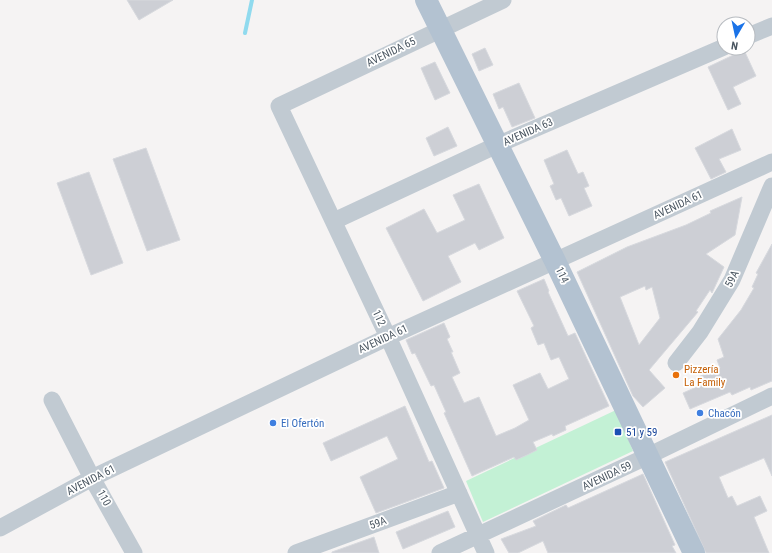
<svg xmlns="http://www.w3.org/2000/svg" width="772" height="553" font-family="'Roboto Condensed',sans-serif">
<style>
.green{fill:#c3f1d5}
.lines{fill:none;stroke-linecap:round;stroke-linejoin:round}
.stream{stroke:#90daee;stroke-width:4}
.building{fill:#cdcfd5;stroke:#d7d9de;fill-rule:evenodd}
.minor{stroke:#c1cad2;stroke-width:17}
.major{stroke:#b3c2d1;stroke-width:22}
.food-dot{fill:#e8710a;stroke:#fff;stroke-width:1.5}
.shop-dot{fill:#3f7fe0;stroke:#fff;stroke-width:1.5}
.transit-dot{fill:#1a4fb4;stroke:#fff;stroke-width:1.5}
.labels{text-anchor:middle;dominant-baseline:central;stroke-width:3.5;stroke-linejoin:round;paint-order:stroke}
.street-label{font-size:11px;fill:#4a5661;stroke:#fff}
.food-label{font-size:11px;fill:#c56008;stroke:#fff;text-anchor:start}
.shop-label{font-size:11px;fill:#366cbe;stroke:#fff;text-anchor:start}
.transit-label{font-size:11px;fill:#164399;stroke:#fff;text-anchor:start}
</style>
<rect width="100%" height="100%" fill="#f5f3f3"/>
<path class="green" d="M616,410L633,451L483,522L466,481Z"/>
<g class="lines">
<path class="stream" d="M245,33L252,0"/>
</g>
<path class="building" d="M127,0H173L139,20Z
M485,48L493,65L479,71L472,54Z
M744,50L756,76L733,87L741,104L728,110L708,67Z
M435,62L450,93L435,100L421,68Z
M519,83L535,118L512,127L503,107L499,109L493,94Z
M448,127L457,146L434,156L426,138Z
M732,129L741,150L719,159L726,172L711,179L695,148Z
M146,148L180,240L147,251L113,159Z
M567,150L578,174L583,172L589,186L584,188L592,206L569,216L561,198L556,200L550,186L554,184L544,160Z
M89,172L123,263L91,275L57,183Z
M479,184L504,238L479,250L475,243L448,256L461,282L423,301L386,228L424,209L437,233L465,220L453,195Z
M742,197L735,235L706,254L724,267L712,293L710,290L696,311L698,312L649,370L665,388L643,407L633,396L577,272L627,247L686,225L711,213L710,211ZM645,286L646,290L652,287L660,318L639,345L620,297Z
M772,244V381L751,390L750,387L732,395L730,392L690,409L683,393L701,385L698,377L720,368L717,360L724,357L718,339L741,310L754,288L752,287L758,274L756,273Z
M544,279L549,291L548,292L568,336L575,333L609,406L565,426L566,430L553,436L552,434L533,442L537,450L527,455L516,460L514,457L472,476L444,413L446,412L434,385L431,386L415,353L412,354L406,340L444,323L450,337L447,339L453,352H451L460,373L452,377L464,403L479,397L496,436L515,428L529,420L513,385L540,373L548,389L569,379L559,357L551,360L544,343L538,345L531,328L534,326L517,291Z
M405,406L429,462L432,461L444,488L376,513L360,477L398,459L387,436L331,461L323,443Z
M772,415V476L764,458L719,477L728,498L732,496L737,506L760,496L767,511L754,517L769,553H706L665,462Z
M643,474L675,545L672,546L676,553H548L543,541L518,553H509L501,539L536,526L533,521L566,505L568,508Z
M448,511L455,527L403,549L396,532Z
M374,537L379,553H332V552Z"/>
<g class="lines">
<path class="minor" d="M748,36L772,26
M334,221L497,145L724,47
M676,363L700,332L732,280L772,186
M52,400L92,478L134,553
M0,528L92,478L388,337L772,162
M296,553L459,493
M440,553L648,456L772,396
M486,553L388,337L279,106L503,0"/>
<path class="major" d="M426,0L555,261L694,553"/>
</g>
<circle class="food-dot" cx="676" cy="375" r="4"/>
<g class="shop-dot">
<circle cx="700" cy="413" r="4"/>
<circle cx="273" cy="423" r="4"/>
</g>
<rect class="transit-dot" x="614" y="428" width="8" height="8" rx="2"/>
<g class="labels">
<g class="street-label">
<text transform="translate(391 52) rotate(-26)">AVENIDA 65</text>
<text transform="translate(528 132) rotate(-24)">AVENIDA 63</text>
<text transform="translate(678 205) rotate(-25)">AVENIDA 61</text>
<text transform="translate(562 275) rotate(65)">114</text>
<text transform="translate(732 279) rotate(-64)">59A</text>
<text transform="translate(379 318) rotate(65)">112</text>
<text transform="translate(383 339) rotate(-25)">AVENIDA 61</text>
<text transform="translate(607 476) rotate(-25)">AVENIDA 59</text>
<text transform="translate(91 480) rotate(-27)">AVENIDA 61</text>
<text transform="translate(104 498) rotate(61)">110</text>
<text transform="translate(378 523) rotate(-20)">59A</text>
</g>
<g class="food-label">
<text x="684" y="369">Pizzería<tspan x="684" dy="13">La Family</tspan></text>
</g>
<g class="shop-label">
<text x="708" y="413">Chacón</text>
<text x="281" y="423">El Ofertón</text>
</g>
<g class="transit-label">
<text x="626" y="432">51 y 59</text>
</g>
</g>
<g transform="translate(736 36) rotate(189)"><circle r="19" fill="#ffffff" stroke="#b7bbc0"/>
<path d="M0-3L7 15L0 10L-7 15Z" fill="#1a73e8"/>
<text y="-6" font-size="11" font-weight="bold" text-anchor="middle" fill="#4a5661">N</text>
</g>
</svg>
